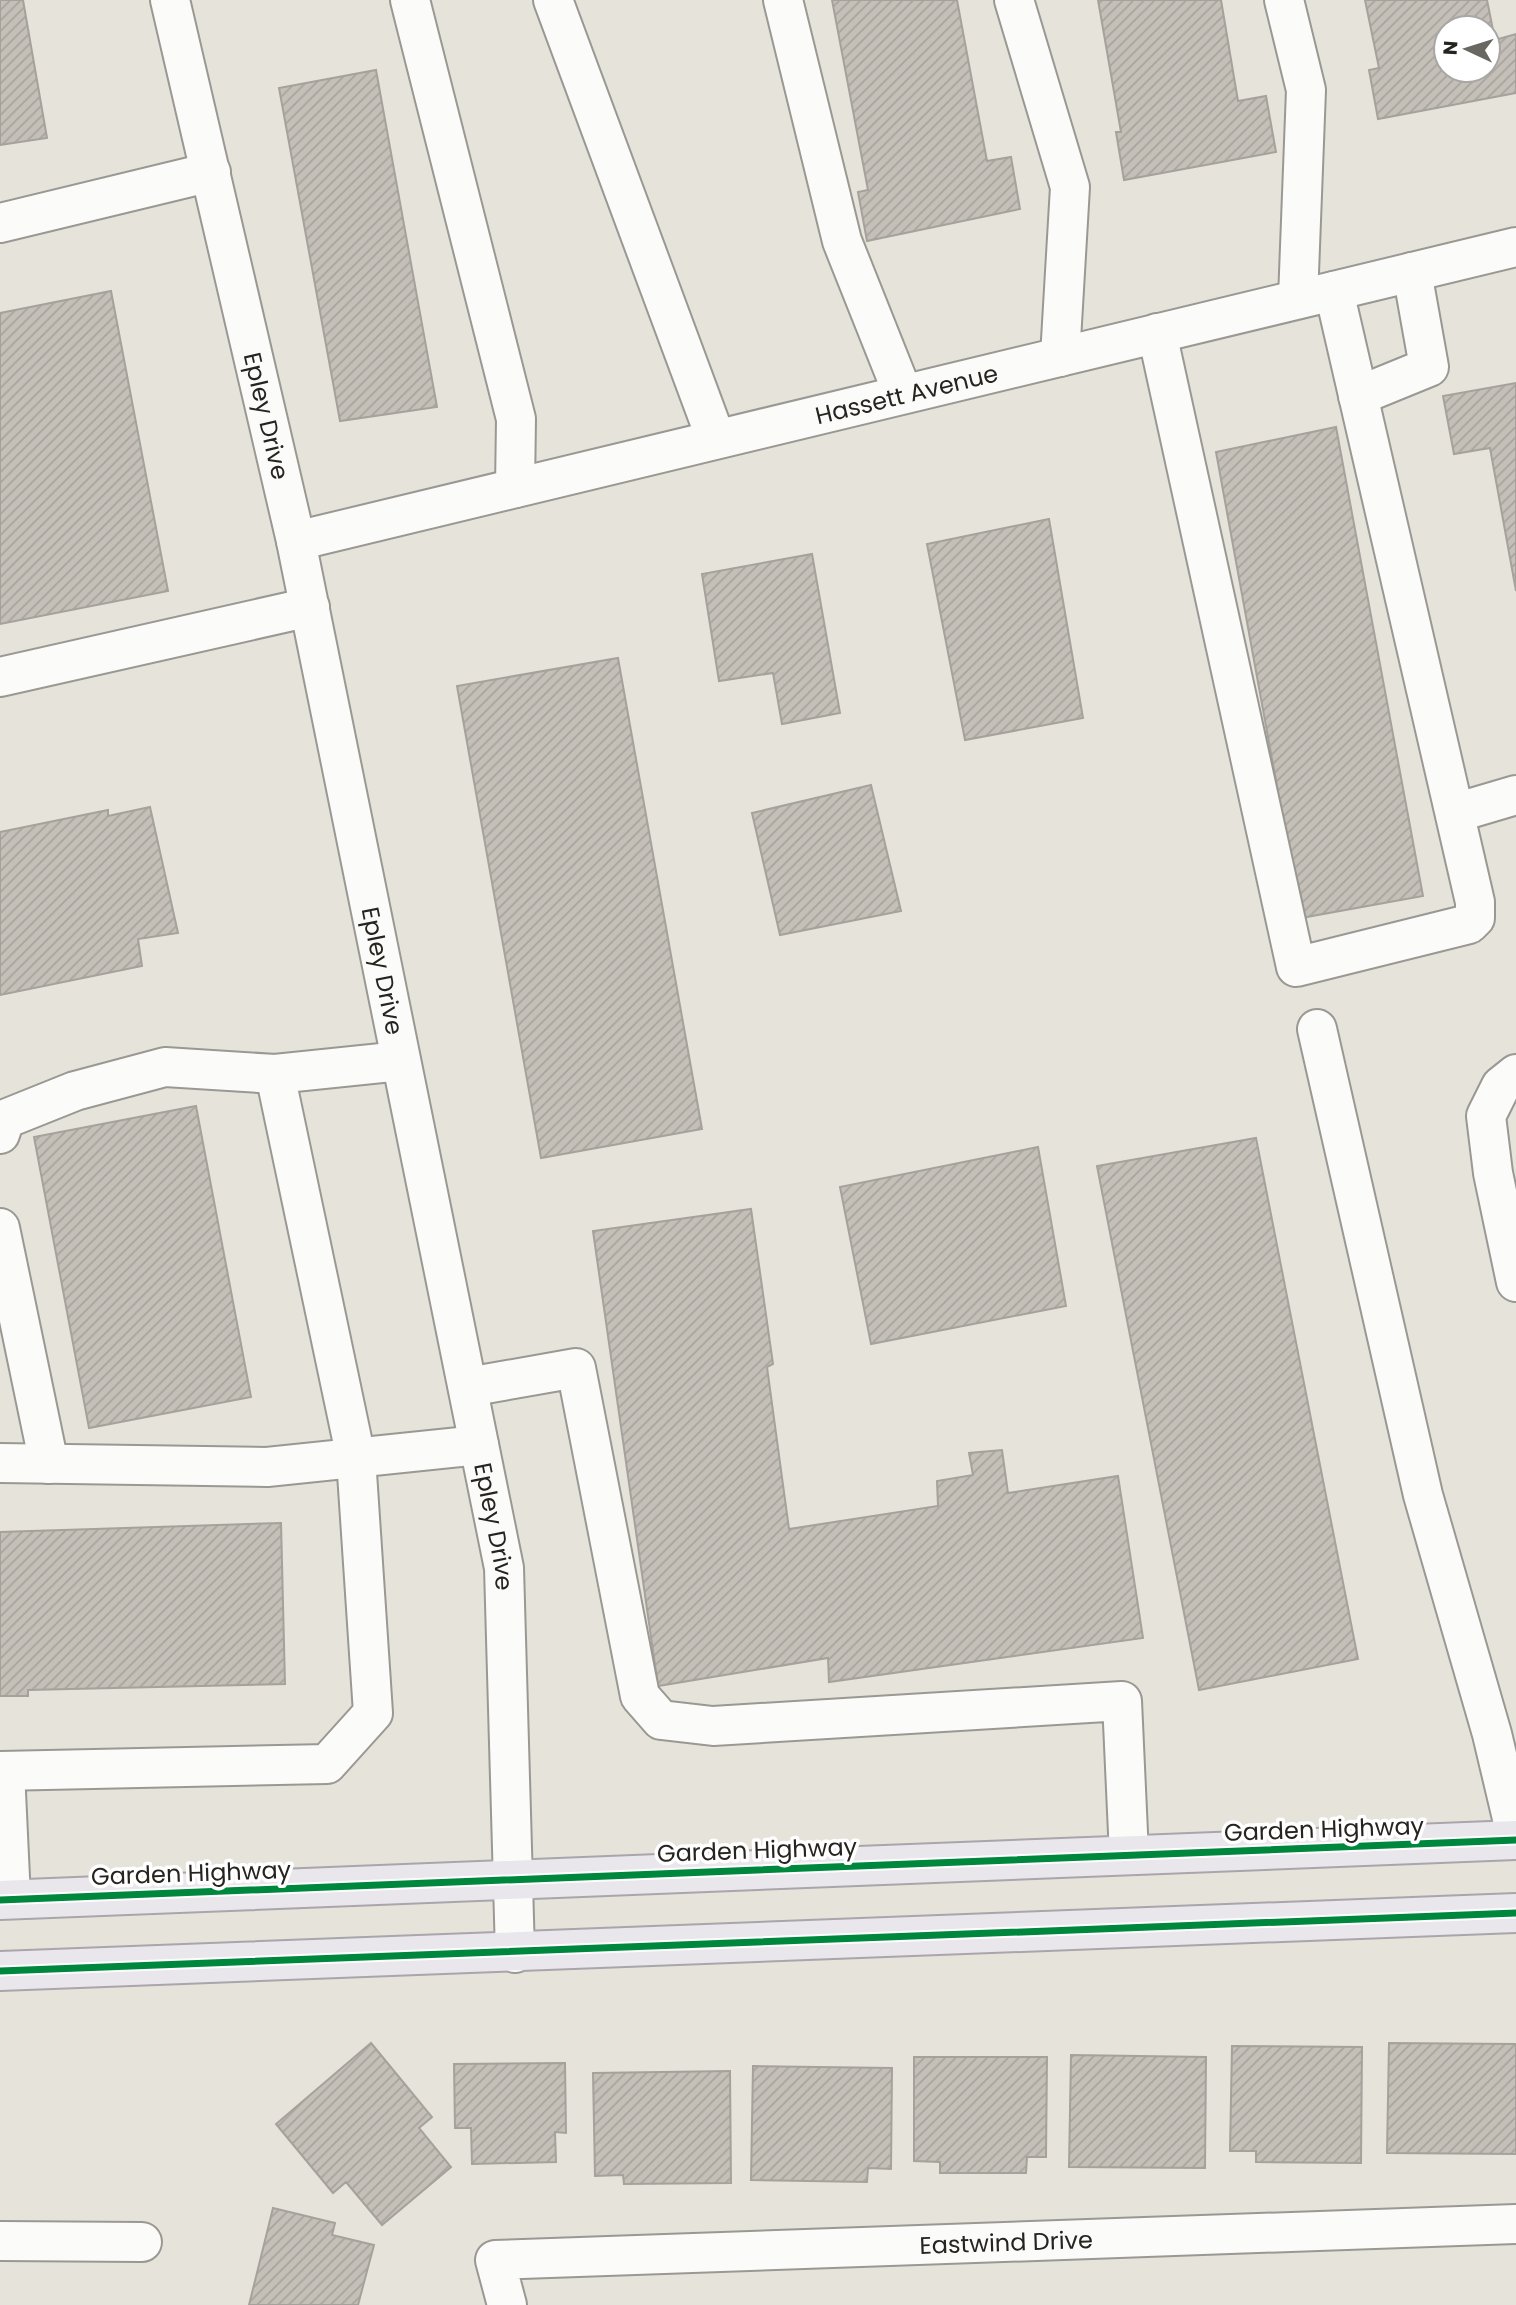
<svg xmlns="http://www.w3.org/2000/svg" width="1516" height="2305" font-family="Poppins,sans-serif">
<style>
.building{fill:url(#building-hatch);stroke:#a5a29c;stroke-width:2;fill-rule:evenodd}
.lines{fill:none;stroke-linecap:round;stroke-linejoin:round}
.minor-casing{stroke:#9a9892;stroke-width:42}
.major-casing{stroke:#aaa5ab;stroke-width:42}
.minor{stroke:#fbfbfa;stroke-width:38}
.major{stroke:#e9e7eb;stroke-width:38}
.cycleway-casing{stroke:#fff;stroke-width:11}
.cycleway{stroke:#00873e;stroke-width:7}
.labels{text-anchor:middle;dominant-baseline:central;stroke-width:7;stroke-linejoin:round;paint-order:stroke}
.street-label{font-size:24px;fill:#26241f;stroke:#fff}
</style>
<defs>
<pattern id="building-hatch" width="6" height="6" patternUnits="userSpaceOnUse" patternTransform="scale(1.75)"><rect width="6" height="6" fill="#c4bfb7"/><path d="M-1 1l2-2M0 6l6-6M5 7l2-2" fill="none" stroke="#a8a49d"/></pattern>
</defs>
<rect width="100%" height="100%" fill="#e6e3db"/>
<path class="building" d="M0,0H23L47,138L0,145Z
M832,0H957L987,161L1011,157L1020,209L867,241L858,192L868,190Z
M1098,0H1221L1238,101L1266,96L1276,152L1124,180L1116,132H1121Z
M1365,0H1487L1495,40L1516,34V93L1378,119L1369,70L1379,68ZM1446,28H1488V70H1446Z
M376,70L437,407L340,421L279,88Z
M111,291L168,591L0,624V313Z
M1516,383V591L1490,448L1454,454L1443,396Z
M1336,427L1423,896L1301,918L1216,452Z
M1049,519L1083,718L965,740L927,544Z
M812,554L840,713L782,724L773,673L719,681L702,574Z
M618,658L702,1129L541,1158L457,686Z
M871,785L901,911L780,935L752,813Z
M150,807L178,933L138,939L142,966L0,995V832L108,810V816Z
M196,1106L251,1397L89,1428L34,1137Z
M1256,1138L1358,1659L1199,1690L1097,1166Z
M1038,1147L1066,1306L871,1344L840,1187Z
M751,1209L773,1364L767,1367L789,1529L938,1506L937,1481L973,1475L969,1453L1002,1450L1008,1493L1118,1476L1143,1638L829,1682L828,1658L658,1686L593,1231Z
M281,1523L285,1684L28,1690V1696H0V1532Z
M371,2043L432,2117L419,2128L451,2167L382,2225L346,2182L333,2193L276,2124Z
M1389,2043L1516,2044V2154L1387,2153Z
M1232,2046L1362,2047L1361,2163L1256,2162V2151H1230Z
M1071,2055L1206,2057L1205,2168L1069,2167Z
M914,2057H1047L1046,2157H1027L1026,2173H940V2162L914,2161Z
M565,2063L566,2133L555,2132L556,2162L472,2164L471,2128H455L454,2064Z
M753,2066L892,2068L891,2169L868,2168L867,2182L751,2180Z
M730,2071L731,2183L624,2184L623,2175L595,2176L593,2073Z
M273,2208L335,2223L332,2235L374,2245L358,2305H249Z"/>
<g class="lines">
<defs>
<g id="minor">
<path id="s1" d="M170,0L296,541L504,1568L515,1953"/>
<path d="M410,0L516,419L515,488"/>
<path d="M553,0L716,439"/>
<path d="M783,0L842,241L903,394"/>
<path d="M1014,0L1070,187L1060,357"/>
<path d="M1284,0L1306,90L1298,299"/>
<path d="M0,223L211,172"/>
<path d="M1157,333L1296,967L1469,924L1475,918V902L1334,291"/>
<path d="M1358,396L1429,367L1412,272"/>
<path id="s2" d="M296,541L1516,247"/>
<path d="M0,677L310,607"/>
<path d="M1455,813L1516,795"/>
<path d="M1317,1029L1423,1495L1492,1734L1516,1835"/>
<path d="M1516,1074L1501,1086L1486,1116L1493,1173L1516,1282"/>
<path d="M0,1134L5,1119L75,1091L165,1067L275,1074"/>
<path d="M0,1228L49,1464"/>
<path d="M468,1387L576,1368L640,1696L661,1720L713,1726L1122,1701L1129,1855"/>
<path d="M0,1463L267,1467L479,1445"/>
<path d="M0,1771L327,1764L373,1713L356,1458L275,1074L401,1061"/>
<path d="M5,1771L11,1899"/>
<path d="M0,2241L142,2242"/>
<path id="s3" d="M507,2305L495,2260L1516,2224"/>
</g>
<path id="major" d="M0,1900L1516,1840
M0,1971L1516,1913"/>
</defs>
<use href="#minor" class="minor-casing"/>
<use href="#major" class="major-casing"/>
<use href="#minor" class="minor"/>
<use href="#major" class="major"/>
<defs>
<path id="cycleway" d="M0,1900L1516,1840
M0,1971L1516,1913"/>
</defs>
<use href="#cycleway" class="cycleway-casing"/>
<use href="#cycleway" class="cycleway"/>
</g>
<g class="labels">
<g class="street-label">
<text stroke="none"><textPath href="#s2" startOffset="628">Hassett Avenue</textPath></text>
<text stroke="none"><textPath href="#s1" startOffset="427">Epley Drive</textPath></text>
<text stroke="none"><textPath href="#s1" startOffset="994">Epley Drive</textPath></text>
<text stroke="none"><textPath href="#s1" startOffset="1561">Epley Drive</textPath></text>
<text transform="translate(1324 1829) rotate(-2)">Garden Highway</text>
<text transform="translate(757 1850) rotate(-2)">Garden Highway</text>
<text transform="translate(191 1873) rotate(-2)">Garden Highway</text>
<text stroke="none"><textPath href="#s3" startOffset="558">Eastwind Drive</textPath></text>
</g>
</g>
<g transform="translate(1467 49) rotate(274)"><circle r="33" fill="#ffffff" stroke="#a8a7a5" stroke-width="2"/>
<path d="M0-5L12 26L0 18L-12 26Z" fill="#696761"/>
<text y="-10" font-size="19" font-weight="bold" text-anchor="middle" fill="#26241f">N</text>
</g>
</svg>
